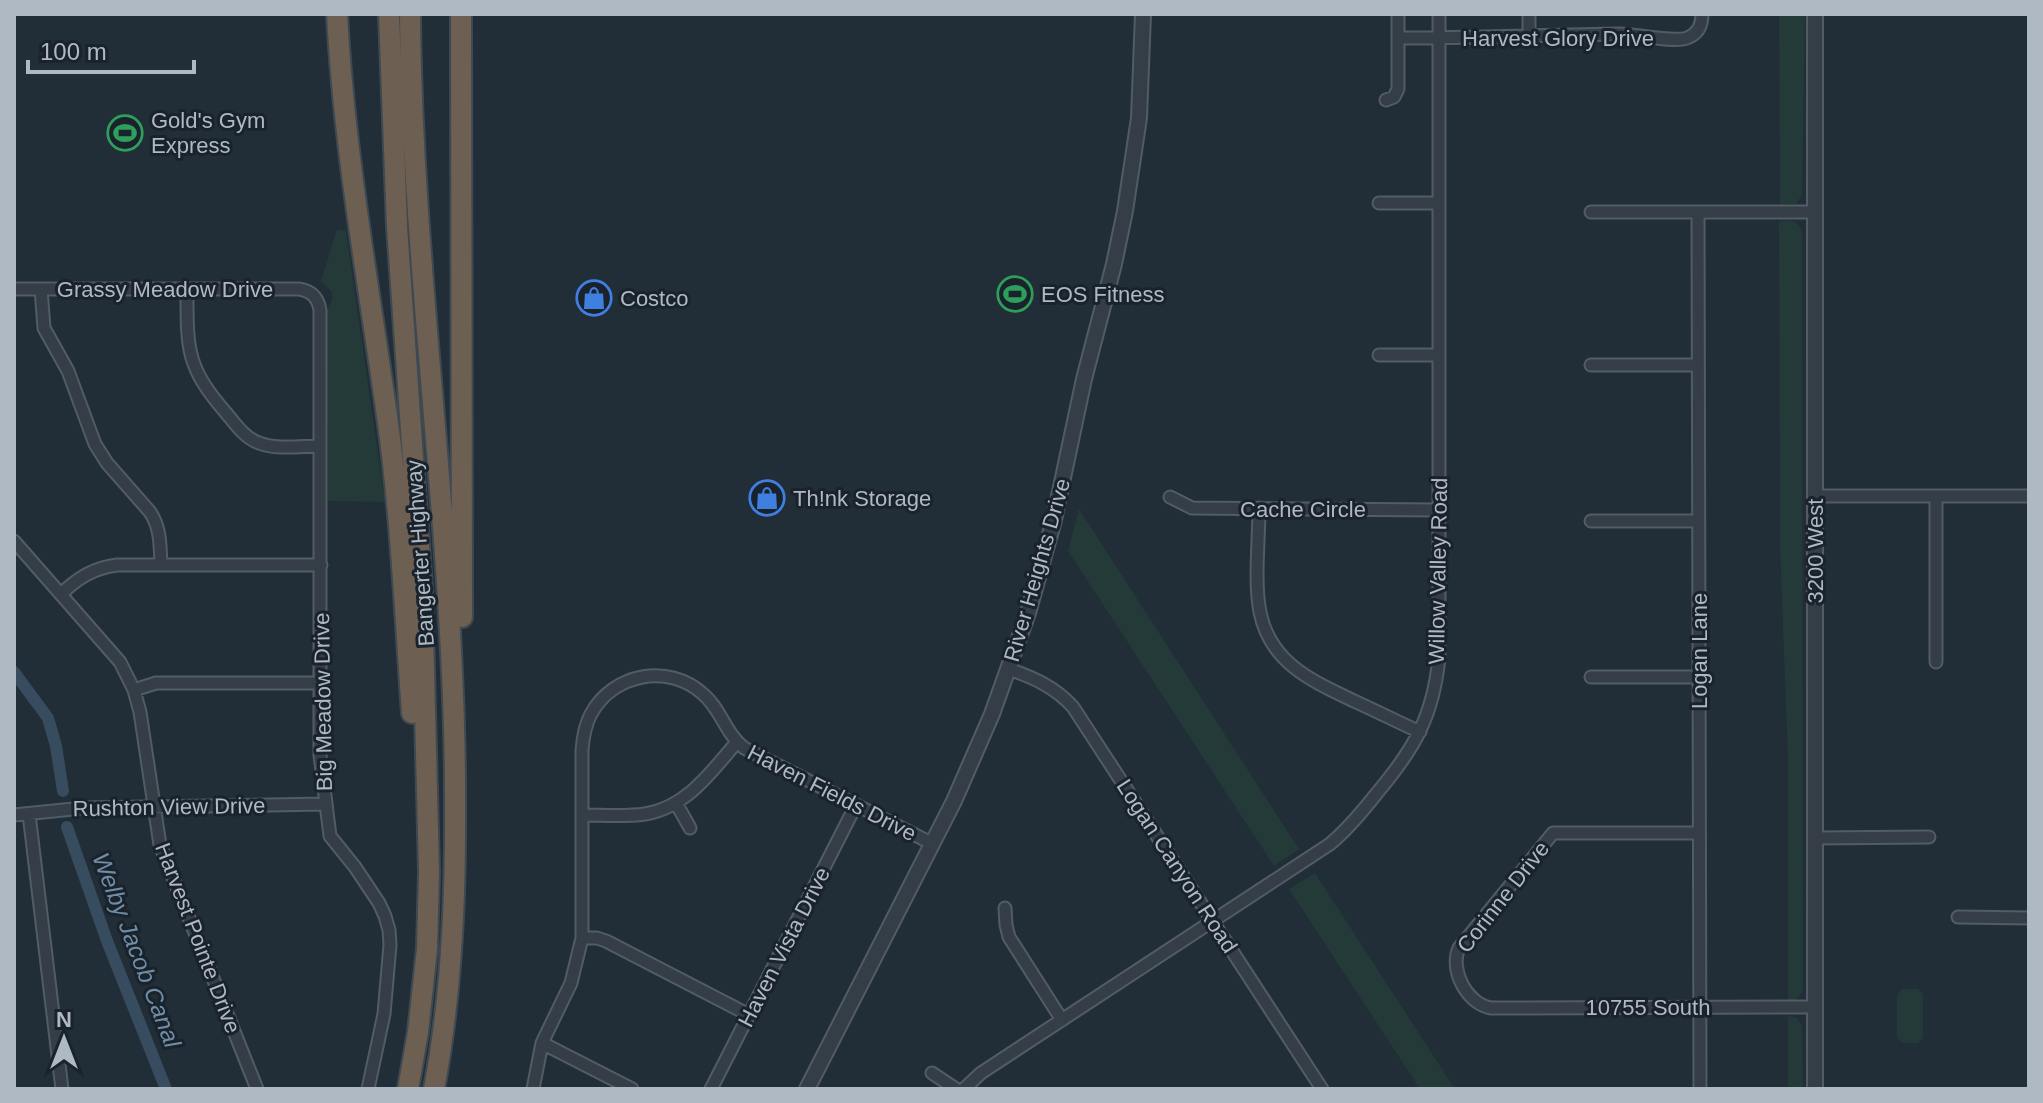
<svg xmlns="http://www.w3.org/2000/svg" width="2043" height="1103" font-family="Helvetica,sans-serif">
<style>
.green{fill:#243a39}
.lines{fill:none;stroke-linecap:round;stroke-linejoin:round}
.canal{stroke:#374c5f;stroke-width:12}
.minor-casing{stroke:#525c65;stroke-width:15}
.tertiary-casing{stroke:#525c65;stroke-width:18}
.motorway-casing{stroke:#3f4952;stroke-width:24}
.minor{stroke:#353e47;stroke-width:11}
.tertiary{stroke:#353e47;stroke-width:14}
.motorway{stroke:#6d6052;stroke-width:20}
.labels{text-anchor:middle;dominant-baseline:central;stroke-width:6;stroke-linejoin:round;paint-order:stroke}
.street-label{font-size:22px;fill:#afb9c4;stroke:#1a232c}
.poi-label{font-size:22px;fill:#afb9c4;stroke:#1a232c;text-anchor:start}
.water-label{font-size:24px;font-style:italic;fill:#708da7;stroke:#1a232c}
</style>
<rect width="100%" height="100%" fill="#212d37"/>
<path class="green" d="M1779,14H1805L1802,195L1796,204L1780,205Z
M1779,221C1790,220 1799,220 1802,233L1803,989C1801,997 1796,1001 1788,1001V759L1780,546Z
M337,229L346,231L385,502L328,501L327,311L332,300V292L321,281Z
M1079,509L1299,849L1274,866L1068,551Z
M1315,873L1455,1089H1420L1289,889Z
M1902,989H1918L1923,994V1038L1918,1043H1903L1897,1038V995Z
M1788,1016L1797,1018L1802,1026L1803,1089H1788Z"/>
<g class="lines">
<path class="canal" d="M14,672L48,718L56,746L63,791
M67,827L107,941L166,1089"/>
<defs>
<path id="minor" d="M1529,14V37
M1398,38C1472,38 1546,35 1620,34C1637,34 1673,43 1687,38C1698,34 1702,25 1702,14
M1386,100L1394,97L1398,89V14
M1379,203H1439
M1591,212H1814
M1698,212L1700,1089
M14,289H299C312,291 318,298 320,310V755L330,836L355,867L379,903L385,916L389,930L390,945L384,1014L368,1089
M41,289L44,328L68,371L95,444L107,463L150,512C161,528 160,546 161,565
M187,289C187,350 186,367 227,414C236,425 245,438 259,443C277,450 301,446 320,446
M1379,355H1439
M1591,365H1698
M1815,496H2029
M1936,496V662
M1170,497L1192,508L1439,510
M1259,508C1259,540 1254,582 1260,612C1270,663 1312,681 1354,701C1376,711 1398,722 1420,732
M1591,521H1698
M14,541L120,662L134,690L140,712L160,845L257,1089
M61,594C78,578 93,568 117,565H321
M1009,669C1034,678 1055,687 1073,707L1322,1089
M1591,677H1699
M134,690L156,683H321
M676,803L690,828
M29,814L62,1089
M14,815L83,808L325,804
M583,815C603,815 625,817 645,814C687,807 711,772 737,742
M1699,833H1553L1459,948C1449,970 1467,1004 1491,1008L1815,1007
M1816,838L1929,837
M1005,908L1006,925L1009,937L1062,1020
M1958,917L2029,918
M582,938H597L606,941L749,1015
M542,1043L632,1089
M932,1073L956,1089
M533,1089L542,1043L571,983L582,938V750C583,737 585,725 591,714C613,673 669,663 703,694C721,709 725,733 744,748L933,844
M711,1089L856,805
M964,1089L981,1073L1330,844C1348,829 1362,812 1377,793C1414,749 1433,717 1439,658V14"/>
<path id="tertiary" d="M807,1089L954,801L992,714L1028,613L1054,520L1084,379L1114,264L1125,211L1139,118L1143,14
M1815,1089V14"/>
<path id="motorway" d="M337,14C344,151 369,287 388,423C401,519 405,617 412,713
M389,14L397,226L422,590L429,872L427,949L418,1032L408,1089
M410,14C412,271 453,525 455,781C456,885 453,987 434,1089
M461,14L462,617"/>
</defs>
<use href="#minor" class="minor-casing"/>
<use href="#tertiary" class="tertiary-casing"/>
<use href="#motorway" class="motorway-casing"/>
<use href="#minor" class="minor"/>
<use href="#tertiary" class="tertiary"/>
<use href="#motorway" class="motorway"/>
</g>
<defs>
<symbol id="stadium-ring" viewBox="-11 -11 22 22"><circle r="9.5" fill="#1a232c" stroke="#2e9e5b" stroke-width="1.5"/><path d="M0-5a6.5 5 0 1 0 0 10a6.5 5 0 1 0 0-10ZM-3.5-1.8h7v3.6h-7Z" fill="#2e9e5b"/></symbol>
<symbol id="shop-ring" viewBox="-11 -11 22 22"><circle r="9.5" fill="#1a232c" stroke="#3f7fe0" stroke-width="1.5"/><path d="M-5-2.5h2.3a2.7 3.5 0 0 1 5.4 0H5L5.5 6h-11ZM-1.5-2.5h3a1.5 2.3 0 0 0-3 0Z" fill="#3f7fe0"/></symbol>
</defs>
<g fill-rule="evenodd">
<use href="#stadium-ring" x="105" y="113" width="40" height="40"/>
<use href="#stadium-ring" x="995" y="274" width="40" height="40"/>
<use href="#shop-ring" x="574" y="278" width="40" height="40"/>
<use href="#shop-ring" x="747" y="478" width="40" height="40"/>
</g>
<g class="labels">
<g class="street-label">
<text x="1558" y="38">Harvest Glory Drive</text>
<text x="165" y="289">Grassy Meadow Drive</text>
<text x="1303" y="509">Cache Circle</text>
<text transform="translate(1815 551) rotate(-90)">3200 West</text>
<text transform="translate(420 553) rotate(-94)">Bangerter Highway</text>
<text transform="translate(1037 570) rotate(-74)">River Heights Drive</text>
<text transform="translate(1438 571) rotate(-89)">Willow Valley Road</text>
<text transform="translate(1699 651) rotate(-90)">Logan Lane</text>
<text transform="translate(323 702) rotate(-91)">Big Meadow Drive</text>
<text transform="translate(832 793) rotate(27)">Haven Fields Drive</text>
<text transform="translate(169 807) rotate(-1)">Rushton View Drive</text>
<text transform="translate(1177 866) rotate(57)">Logan Canyon Road</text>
<text transform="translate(1503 897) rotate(-52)">Corinne Drive</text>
<text transform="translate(198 938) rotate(69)">Harvest Pointe Drive</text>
<text transform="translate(784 947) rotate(-63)">Haven Vista Drive</text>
<text x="1648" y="1007">10755 South</text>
</g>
<g class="poi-label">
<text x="151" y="120">Gold's Gym<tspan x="151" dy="25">Express</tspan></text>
<text x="1041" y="294">EOS Fitness</text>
<text x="620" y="298">Costco</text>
<text x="793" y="498">Th!nk Storage</text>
</g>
<g class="water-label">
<text transform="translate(137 950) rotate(69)">Welby Jacob Canal</text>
</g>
</g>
<rect width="2043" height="1103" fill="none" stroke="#afb9c4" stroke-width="32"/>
<g transform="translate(64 1039)" stroke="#1a232c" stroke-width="6" paint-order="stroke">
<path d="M0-6L14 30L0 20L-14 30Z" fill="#afb9c4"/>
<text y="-12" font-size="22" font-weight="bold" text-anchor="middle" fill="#afb9c4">N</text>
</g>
<path d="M28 60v12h166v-12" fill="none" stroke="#afb9c4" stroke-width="4"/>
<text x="40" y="60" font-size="24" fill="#afb9c4" stroke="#1a232c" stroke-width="6" paint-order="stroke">100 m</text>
</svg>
